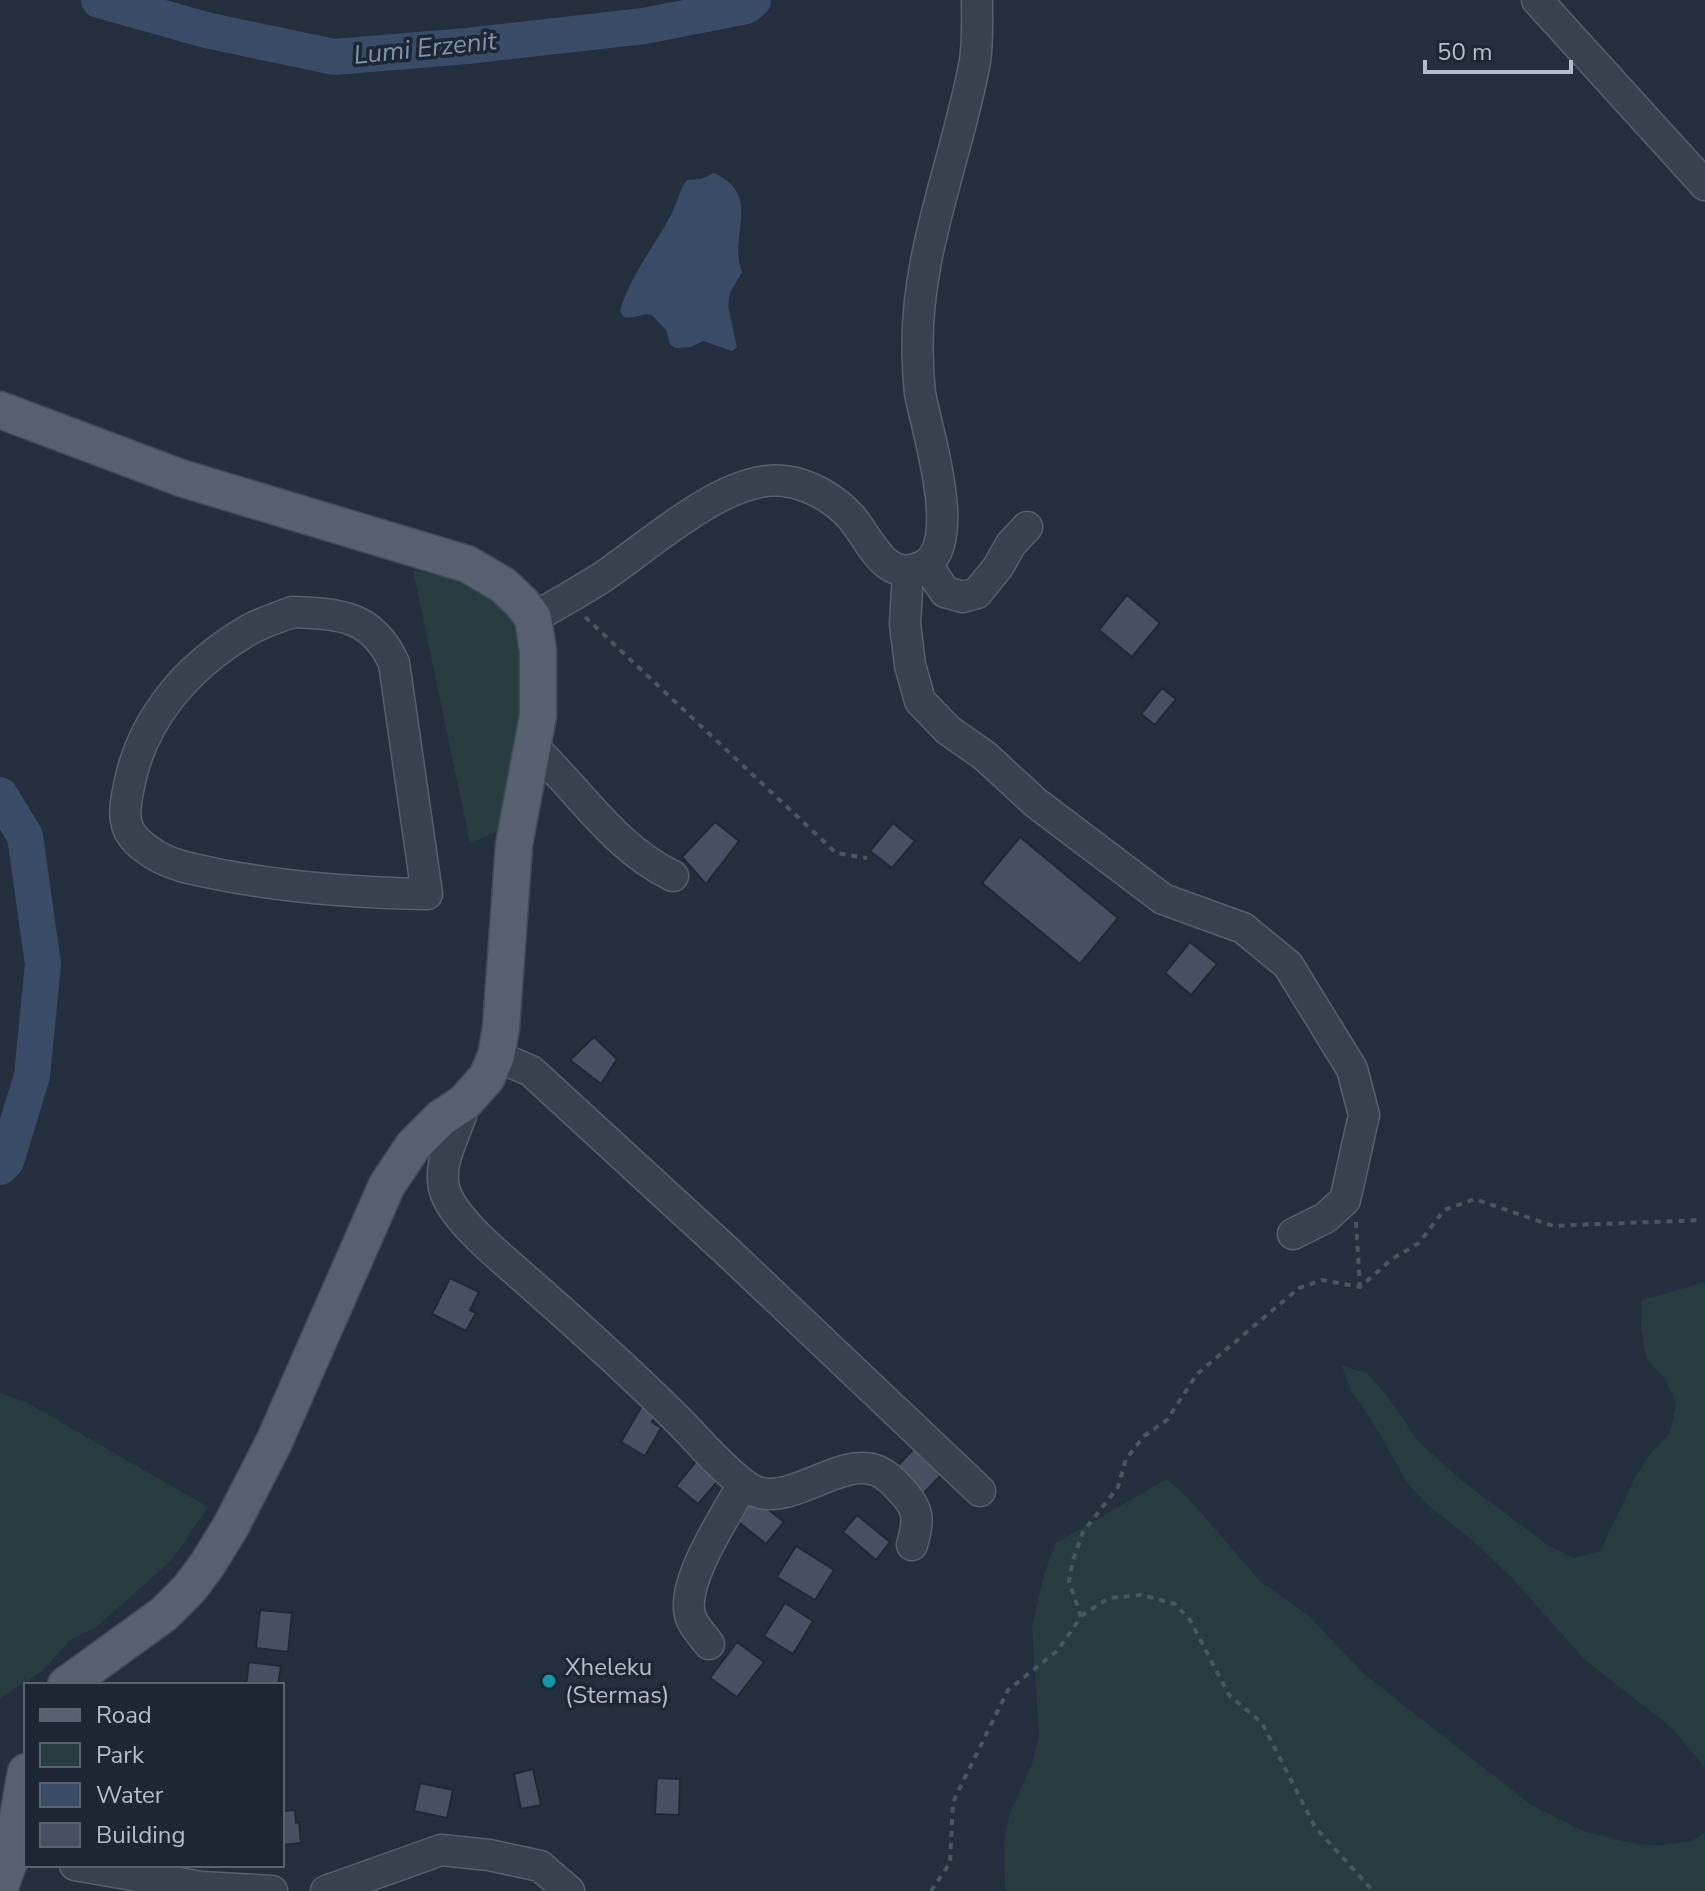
<svg xmlns="http://www.w3.org/2000/svg" width="1705" height="1891" font-family="'Nunito Sans',sans-serif">
<style>
.green{fill:#263c3f}
.water{fill:#394c67}
.lines{fill:none;stroke-linecap:round;stroke-linejoin:round}
.river{stroke:#394c67;stroke-width:36}
.building{fill:#455162;stroke:#1f2835;stroke-width:2}
.minor-casing{stroke:#565f6c;stroke-width:33}
.major-casing{stroke:#414a57;stroke-width:39}
.path{stroke:#44595c;stroke-width:4;stroke-dasharray:6 6;stroke-linecap:butt}
.minor{stroke:#38414e;stroke-width:30}
.major{stroke:#56606e;stroke-width:36}
.culture-dot{fill:#0f9aa8;stroke:#1d2633;stroke-width:3}
.labels{text-anchor:middle;dominant-baseline:central;stroke-width:7;stroke-linejoin:round;paint-order:stroke}
.poi-label{font-size:24px;fill:#b4bcc9;stroke:#1d2633;text-anchor:start}
.water-label{font-size:26px;font-style:italic;fill:#7c92b1;stroke:#1d2633}
</style>
<rect width="100%" height="100%" fill="#242f3e"/>
<path class="green" d="M413,570L464,581L501,606L521,631L530,675L504,829L470,843Z
M1705,1282V1767L1671,1727L1585,1660L1511,1577L1472,1540L1428,1505L1408,1484L1368,1414L1352,1393L1342,1366L1367,1373L1387,1396L1419,1442L1461,1480L1549,1546L1574,1558L1600,1551L1636,1476L1651,1453L1670,1433L1676,1404L1665,1379L1647,1359L1641,1329L1642,1300Z
M0,1393L26,1402L208,1507L173,1558L162,1569L95,1628L70,1640L41,1672L0,1698Z
M1167,1479L1188,1498L1261,1582L1308,1615L1364,1674L1531,1805L1583,1831L1636,1844L1664,1845L1692,1841L1705,1832V1891H1005L1004,1840L1010,1813L1032,1764L1039,1736L1032,1626L1045,1571L1056,1543Z"/>
<path class="water" d="M714,173C764,196 727,237 742,272L730,293L728,306L737,347L732,351L703,341L691,347L675,348L670,344L666,330L652,315C642,313 635,319 624,317L620,311C630,276 654,247 671,215C677,204 679,190 687,180L701,179Z"/>
<g class="lines">
<path class="river" d="M99,0L206,30L334,57L467,46L644,26L746,6L753,0
M0,795L25,836L43,964L32,1076L6,1161L0,1167"/>
</g>
<path class="building" d="M1127,595L1160,623L1132,657L1099,630Z
M1162,688L1176,699L1155,725L1141,714Z
M715,822L739,841L706,884L682,857Z
M893,823L915,841L892,868L870,851Z
M1020,837L1118,918L1080,964L982,883Z
M1190,942L1217,964L1191,995L1165,973Z
M594,1037L617,1059L601,1084L570,1060Z
M450,1278L479,1292L470,1310L476,1313L466,1331L432,1314Z
M643,1404L657,1413L652,1422L661,1428L645,1456L621,1442Z
M917,1445L945,1471L921,1496L894,1470Z
M702,1454L725,1473L698,1504L676,1486Z
M754,1498L784,1522L766,1544L736,1520Z
M857,1515L890,1542L876,1560L843,1532Z
M796,1546L834,1570L815,1600L777,1577Z
M785,1603L813,1621L793,1654L764,1636Z
M260,1610L292,1613L288,1652L256,1648Z
M737,1642L764,1662L737,1697L710,1678Z
M249,1662L281,1666L278,1685H246Z
M533,1769L541,1805L521,1809L514,1774Z
M657,1778L680,1779L679,1815L655,1814Z
M420,1783L453,1790L447,1818L414,1811Z
M295,1810L296,1823L299,1822L301,1843L282,1845V1811Z"/>
<g class="lines">
<defs>
<path id="minor" d="M1537,0L1705,185
M927,565L945,592L963,597L977,593L998,567L1011,544L1027,527
M908,572L905,624L910,665L920,701L948,730L985,756L1036,803L1163,899L1243,928L1288,965L1352,1069L1364,1115L1345,1200L1325,1218L1293,1234
M292,612C340,614 372,615 394,663L427,894C359,893 293,888 227,876C204,871 178,868 157,856C124,836 121,822 129,786C142,718 188,666 247,631C260,623 277,618 292,612Z
M533,618C556,605 579,592 601,578C648,547 727,473 784,481C810,484 835,499 852,518C871,541 886,585 923,566C965,546 926,428 920,393C919,383 918,373 918,363C912,259 957,161 975,61C978,41 977,20 977,0
M531,745C578,789 614,848 673,876
M496,1056L531,1071L729,1253L980,1491
M465,1102C459,1130 434,1164 446,1194C458,1225 508,1263 533,1286C583,1330 633,1375 680,1422C697,1439 739,1489 761,1493C798,1501 843,1456 878,1471C887,1475 895,1483 901,1490C920,1510 919,1519 912,1545
M709,1644C704,1637 694,1627 691,1618C678,1585 727,1514 743,1484
M75,1865L201,1887L272,1891
M326,1891L441,1850L489,1855L540,1866L569,1891"/>
<path id="major" d="M0,410L181,478L467,564L503,585L522,603L533,618L538,651V716L514,845L501,1028L496,1056L487,1077L465,1102L441,1118L413,1146L387,1185L274,1442L231,1526L207,1565L189,1589L164,1614L66,1685
M0,1887L11,1856L26,1772"/>
</defs>
<use href="#minor" class="minor-casing"/>
<use href="#major" class="major-casing"/>
<path class="path" d="M585,617L836,853L867,858
M1356,1222L1360,1287
M1081,1616L1109,1598L1142,1595L1175,1604L1190,1620L1229,1695L1262,1723L1315,1827L1373,1891
M931,1891L950,1863L953,1802L1008,1690L1057,1651L1081,1617L1069,1581L1073,1560L1083,1532L1118,1487L1126,1459L1144,1436L1167,1420L1197,1374L1299,1288L1322,1280L1360,1287L1392,1259L1419,1243L1444,1210L1475,1199L1553,1226L1701,1220"/>
<use href="#minor" class="minor"/>
<use href="#major" class="major"/>
</g>
<circle class="culture-dot" cx="549" cy="1681" r="8"/>
<g class="labels">
<g class="poi-label">
<text x="565" y="1667">Xheleku<tspan x="565" dy="28">(Stermas)</tspan></text>
</g>
<g class="water-label">
<text transform="translate(425 48) rotate(-6)">Lumi Erzenit</text>
</g>
</g>
<rect x="24" y="1683" width="260" height="184" fill="#1d2633" stroke="#59626f" stroke-width="2"/>
<rect x="40" y="1709" width="40" height="12" fill="#56606e" stroke="#59626f" stroke-width="2"/>
<text x="96" y="1723" font-size="24" fill="#b4bcc9">Road</text>
<rect x="40" y="1743" width="40" height="24" fill="#263c3f" stroke="#59626f" stroke-width="2"/>
<text x="96" y="1763" font-size="24" fill="#b4bcc9">Park</text>
<rect x="40" y="1783" width="40" height="24" fill="#394c67" stroke="#59626f" stroke-width="2"/>
<text x="96" y="1803" font-size="24" fill="#b4bcc9">Water</text>
<rect x="40" y="1823" width="40" height="24" fill="#455162" stroke="#59626f" stroke-width="2"/>
<text x="96" y="1843" font-size="24" fill="#b4bcc9">Building</text>
<path d="M1425 60v12h146v-12" fill="none" stroke="#b4bcc9" stroke-width="4"/>
<text x="1437" y="60" font-size="24" fill="#b4bcc9" stroke="#1d2633" stroke-width="6" paint-order="stroke">50 m</text>
</svg>
